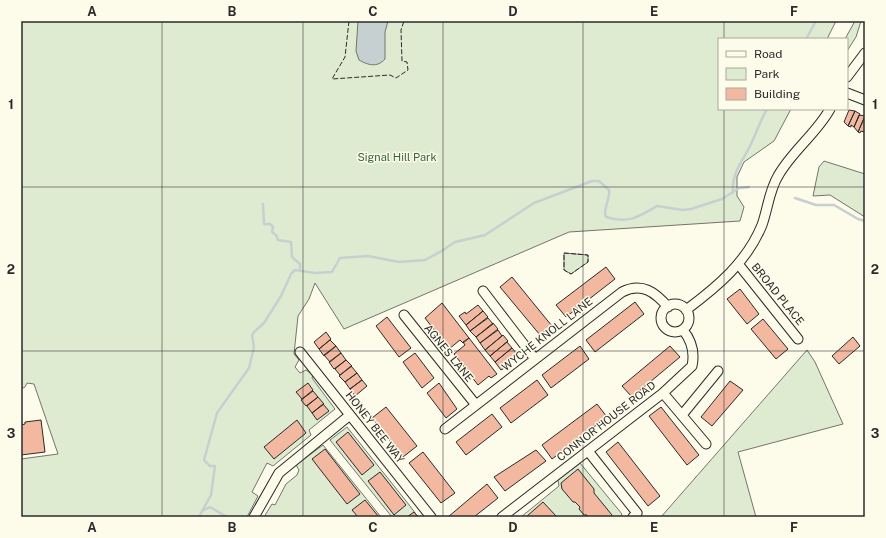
<svg xmlns="http://www.w3.org/2000/svg" width="886" height="538" font-family="'Public Sans',sans-serif">
<style>
.green{fill:#deebd1;stroke:#74746e}
.water{fill:#c7d0d0;stroke:#74746e}
.lines{fill:none;stroke-linecap:round;stroke-linejoin:round}
.stream{stroke:#c7d0d0;stroke-width:2.5}
.building{fill:#f2b8a0;stroke:#2b2b2b}
.minor-casing{stroke:#2b2b2b;stroke-width:11}
.minor{stroke:#fdfbea;stroke-width:9}
.fence{stroke:#2b2b2b;stroke-width:1;stroke-dasharray:5 2;stroke-linecap:butt}
.grid{fill:none;stroke:#2b2b2b;stroke-width:1;stroke-opacity:0.55}
.labels{text-anchor:middle;dominant-baseline:central;stroke-width:3;stroke-linejoin:round;paint-order:stroke}
.park-label{font-size:11px;fill:#34623c;stroke:#fdfbea}
.street-label{font-size:11px;fill:#2b2b2b;stroke:#fdfbea}
.neatline{fill:none;stroke:#2b2b2b;stroke-width:1.5}
.grid-label{font-size:13px;text-anchor:middle;font-weight:bold;fill:#2b2b2b}
</style>
<rect width="100%" height="100%" fill="#fdfbea"/>
<path class="green" d="M21,21H836L827,39H719V109H791L774,141L744,162L737,177V196L744,207L740,221L569,232L344,329L315,283L309,299L298,316L294,354L299,360L295,367L300,373L306,370L313,375L312,378L335,409L309,430L311,435L273,466L267,463L252,492L258,496L247,517H21V459L58,454L34,384L27,383L25,387L21,389Z
M855,21H861L856,37L847,51V39H845Z
M824,161L865,174V217L830,195L813,196L819,167Z
M564,253L588,255V262L571,274L564,270Z
M807,350L815,362L843,424L738,452L756,517H661Z
M347,427L410,506L418,517H392L330,440Z
M323,445L381,517H264L272,504L275,505L286,484L297,475L299,470L296,465Z
M580,463L622,514L620,517H521L559,486L558,480Z"/>
<path class="water" d="M358,21H388L385,32V59C377,68 368,65 359,60L356,51Z"/>
<g class="lines">
<path class="stream" d="M806,39L816,21
M733,193C731,174 742,162 750,146C756,134 760,121 767,109
M795,198L816,205H834L858,219L865,221
M263,204L264,224H270L273,227L272,232L276,235L278,240L291,242L292,257L300,264V271
M202,511L210,507L227,517
M199,517L211,495L215,466H210L204,460L217,413L249,368L254,347L252,335L254,332L264,323L281,296L291,274L295,270L315,273L332,272L340,258L368,256L399,262L425,260L440,252L455,242L485,235L534,203L592,181H599L609,190C611,199 602,209 606,217C628,224 639,217 657,206L683,210L691,209L722,199L739,188L749,187"/>
</g>
<path class="building" d="M849,110L855,111L848,126L844,122Z
M855,111L860,114L854,127L851,125V127L848,126Z
M859,115L865,116L858,132L854,127Z
M865,116V129L864,132L861,131L860,133L858,132Z
M606,267L615,279L566,317L556,305Z
M512,277L552,326L540,335L500,287Z
M740,289L759,314L747,324L727,299Z
M635,302L644,314L595,352L586,340Z
M442,303L469,338L463,343L460,340L449,349L425,318Z
M478,305L483,311L466,325L459,316L465,312L466,314Z
M483,311L488,317L470,331L466,325Z
M387,317L411,348L399,357L376,326Z
M488,318L493,324L476,337L470,331Z
M763,319L788,349L776,359L751,329Z
M493,323L498,329L480,343L476,337Z
M498,330L502,336L485,350L480,343Z
M326,332L331,339L319,349L314,342Z
M503,335L508,341L490,356L485,350Z
M853,337L860,346L839,364L832,356Z
M469,338L497,374L491,378L489,376L478,385L454,354L465,345L463,342Z
M330,340L336,346L324,356L319,349Z
M507,342L512,348L495,362L490,356Z
M336,346L341,353L330,362L324,355Z
M580,346L589,359L551,388L542,375Z
M670,346L680,357L632,397L622,386Z
M512,348L517,354L506,363L508,366L501,370L495,362Z
M341,353L346,360L334,369L329,362Z
M415,353L434,378L422,388L403,362Z
M346,360L352,366L340,375L335,369Z
M351,366L357,373L345,382L339,376Z
M357,373L362,380L350,389L345,382Z
M362,380L367,386L355,396L350,389Z
M537,380L548,395L511,423L500,408Z
M730,381L743,390L712,426L701,417Z
M308,383L313,390L302,399L296,392Z
M439,383L457,409L446,418L427,393Z
M313,391L318,397L306,406L301,400Z
M318,397L324,404L312,413L307,406Z
M323,404L329,411L317,420L312,413Z
M597,404L607,417L552,459L542,445Z
M386,407L417,446L403,457L372,418Z
M661,407L699,455L687,465L649,416Z
M492,414L502,427L466,455L456,442Z
M41,420L45,452L21,455V425L25,424V422Z
M297,420L306,433L274,459L264,447Z
M348,432L374,465L362,475L336,442Z
M618,442L660,496L648,506L606,452Z
M325,449L360,494L347,504L312,459Z
M536,450L546,461L505,491L494,477Z
M423,452L455,493L441,503L409,463Z
M578,469L594,489V493L612,515L611,517H586L587,515H584L579,509L580,507L575,502H573L562,489L561,483Z
M380,472L406,505L394,515L368,481Z
M487,484L498,498L474,517H448Z
M365,500L379,517H358L352,510Z
M543,502L557,517H526Z
M414,512L418,517H407Z"/>
<g class="lines">
<defs>
<path id="minor" d="M847,77L865,53
M847,93L865,100
M739,265L798,339
M483,291L535,359
M661 318a14 14 0 1 1 28 0a14 14 0 1 1-28 0Z
M686,310C717,287 747,262 762,225C768,208 769,191 778,176C792,151 816,134 830,109
M404,315L476,405
M300,352L431,517
M663,393L706,444
M682,415L718,371
M445,429L622,292C642,282 655,292 668,307
M588,451L637,513L633,517
M254,517L279,473L350,415
M502,517L663,393L692,366C695,352 692,341 683,330"/>
</defs>
<use href="#minor" class="minor-casing"/>
<use href="#minor" class="minor"/>
<path class="fence" d="M349,21L345,57L332,79L390,75L396,78L408,70L407,62L402,61L401,30L404,21
M564,253L588,255V262L571,274L564,270Z"/>
</g>
<path class="grid" d="M162,21V517M303,21V517M443,21V517M583,21V517M724,21V39M724,109V517M21,187H865M21,351H865"/>
<g class="labels">
<g class="park-label">
<text x="397" y="157">Signal Hill Park</text>
</g>
<g class="street-label">
<text transform="translate(778 294) rotate(51)">BROAD PLACE</text>
<text transform="translate(547 334) rotate(-38)">WYCHE KNOLL LANE</text>
<text transform="translate(449 353) rotate(51)">AGNES LANE</text>
<text transform="translate(606 421) rotate(-38)">CONNOR HOUSE ROAD</text>
<text transform="translate(375 427) rotate(52)">HONEY BEE WAY</text>
</g>
</g>
<rect width="886" height="538" fill="none" stroke="#fdfbea" stroke-width="44"/>
<rect x="718" y="38" width="130" height="72" fill="#fdfbea" stroke="#a9a89e"/>
<rect x="726" y="51" width="20" height="6" fill="#fdfbea" stroke="#a9a89e"/>
<text x="754" y="58" font-size="12" fill="#2b2b2b">Road</text>
<rect x="726" y="68" width="20" height="12" fill="#deebd1" stroke="#a9a89e"/>
<text x="754" y="78" font-size="12" fill="#2b2b2b">Park</text>
<rect x="726" y="88" width="20" height="12" fill="#f2b8a0" stroke="#a9a89e"/>
<text x="754" y="98" font-size="12" fill="#2b2b2b">Building</text>
<rect x="22" y="22" width="842" height="494" class="neatline"/>
<g class="grid-label">
<text x="92" y="16">A</text>
<text x="232" y="16">B</text>
<text x="373" y="16">C</text>
<text x="513" y="16">D</text>
<text x="654" y="16">E</text>
<text x="794" y="16">F</text>
<text x="11" y="109">1</text>
<text x="875" y="109">1</text>
<text x="11" y="274">2</text>
<text x="875" y="274">2</text>
<text x="11" y="438">3</text>
<text x="875" y="438">3</text>
<text x="92" y="532">A</text>
<text x="232" y="532">B</text>
<text x="373" y="532">C</text>
<text x="513" y="532">D</text>
<text x="654" y="532">E</text>
<text x="794" y="532">F</text>
</g>
</svg>
